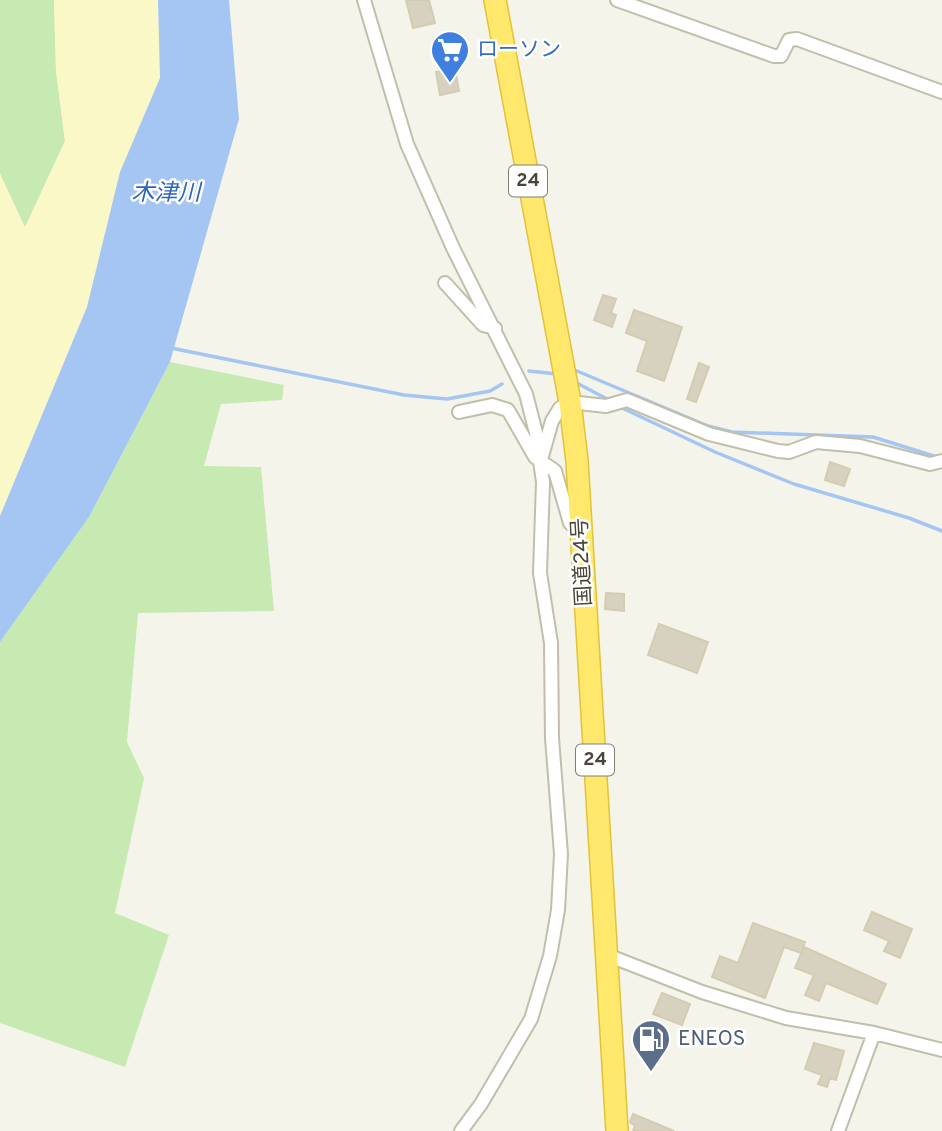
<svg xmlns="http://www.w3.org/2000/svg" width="942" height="1131" font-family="Overpass,'Noto Sans JP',sans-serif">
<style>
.green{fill:#c7eab2}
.sand{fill:#faf8c6}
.water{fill:#a5c5f3}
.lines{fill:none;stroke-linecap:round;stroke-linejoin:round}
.stream{stroke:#a5c5f3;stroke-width:3.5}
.building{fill:#d7d2bf;stroke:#d3ccb2;stroke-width:2}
.street-casing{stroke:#c1beac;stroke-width:16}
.highway-casing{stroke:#e3c237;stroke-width:24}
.street{stroke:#fff;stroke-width:12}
.highway{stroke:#ffe86b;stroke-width:21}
.labels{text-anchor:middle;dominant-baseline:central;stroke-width:5;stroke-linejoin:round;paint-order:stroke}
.shield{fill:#fff;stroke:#807e73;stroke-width:2}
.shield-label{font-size:19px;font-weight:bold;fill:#4a4637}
.shop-label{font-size:21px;fill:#366cbe;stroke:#fff;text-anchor:start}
.street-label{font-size:21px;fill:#4a4637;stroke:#fff}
.service-label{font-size:21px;fill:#4e5e75;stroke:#fff;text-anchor:start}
.water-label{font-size:23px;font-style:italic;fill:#2c65ba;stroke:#fff}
</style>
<rect width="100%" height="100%" fill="#f5f4ea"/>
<path class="green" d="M0,0H54L56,70L65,141L25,228L0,174Z
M170,362L284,385L282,400L221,404L204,466L261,467L274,611L138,613L127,742L144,778L115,913L169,935L125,1067L0,1023V642L89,517Z"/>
<path class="sand" d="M54,0H158L160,78L120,172L87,307L0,516V174L25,227L65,141L56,70Z"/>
<path class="water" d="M158,0H229L239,119L170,362L89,517L0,642V516L87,307L120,172L160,78Z"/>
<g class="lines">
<path class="stream" d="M171,348L404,395L447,399L490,391L502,384
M529,371L557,374
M571,372L577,371L708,426L732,432L873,437L937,457
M573,381L609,400
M618,406L715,452L794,484L909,518L942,531"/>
</g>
<path class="building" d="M406,0H429L435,23L413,28Z
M455,69L459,91L440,95L436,72Z
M603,295L616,299L611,313L616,315L612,327L594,320Z
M634,310L682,327L664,381L637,371L647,341L626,333Z
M699,363L709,367L696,402L687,399Z
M830,462L850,469L844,486L825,480Z
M606,593L624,594V611L605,609Z
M659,624L708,642L697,673L648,655Z
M872,912L912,929L900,958L884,951L889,941L864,930Z
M753,923L805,942L801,953L784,947L765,998L712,977L720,956L738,963Z
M804,947L886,984L877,1004L826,983L819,1001L805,995L814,975L795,968Z
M662,993L690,1004L682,1025L653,1014Z
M814,1043L844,1051L836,1080L830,1078L827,1087L818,1084L822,1075L805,1069Z
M633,1114L674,1131H633L635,1126L630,1122Z"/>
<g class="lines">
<defs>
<path id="street" d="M364,0L407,144L453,248L526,394L536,433L543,482L540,573L551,643L552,738L561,854L558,910L550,956L531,1019L481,1104L461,1131
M617,0L774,56H781L789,40L797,39L942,92
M445,283L483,325L495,328
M459,412L492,405L508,410L535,457L555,471L570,523L579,531
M542,456L552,421L560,408L570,402L606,406L627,400L709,434L778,451L789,452L816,442L860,446L930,464L942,461
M607,955L702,992L786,1018L874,1033L942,1050
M838,1131L874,1033"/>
<path id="highway" d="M495,0L570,402L577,461L617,1131"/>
</defs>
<use href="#street" class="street-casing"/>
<use href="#highway" class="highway-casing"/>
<use href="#street" class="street"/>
<use href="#highway" class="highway"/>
</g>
<defs>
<symbol id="supermarket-pin" viewBox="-11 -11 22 30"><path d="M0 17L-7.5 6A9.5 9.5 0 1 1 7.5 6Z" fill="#3f7fe0" stroke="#fff"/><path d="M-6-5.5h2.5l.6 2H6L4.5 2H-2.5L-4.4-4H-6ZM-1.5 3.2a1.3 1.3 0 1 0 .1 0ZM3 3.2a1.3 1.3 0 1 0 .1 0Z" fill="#fff"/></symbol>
<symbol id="fuel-pin" viewBox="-11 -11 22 30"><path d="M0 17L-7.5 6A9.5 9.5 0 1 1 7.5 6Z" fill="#5c6f8a" stroke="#fff"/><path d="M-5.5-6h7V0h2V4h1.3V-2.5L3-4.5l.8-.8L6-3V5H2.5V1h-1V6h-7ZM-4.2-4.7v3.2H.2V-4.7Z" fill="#fff"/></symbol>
</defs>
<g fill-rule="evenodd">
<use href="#supermarket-pin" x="428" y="28" width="44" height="60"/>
<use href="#fuel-pin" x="629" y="1017" width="44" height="60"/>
</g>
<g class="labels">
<g class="shield">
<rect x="509" y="165.5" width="38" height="31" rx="5"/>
<rect x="576" y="744.5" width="38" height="31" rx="5"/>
</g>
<g class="shield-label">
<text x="528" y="181">24</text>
<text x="595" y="760">24</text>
</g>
<g class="shop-label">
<text x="477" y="50">ローソン</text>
</g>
<g class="street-label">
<text transform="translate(583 562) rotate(-93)">国道24号</text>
</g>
<g class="service-label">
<text x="678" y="1039">ENEOS</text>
</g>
<g class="water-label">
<text x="166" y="194">木津川</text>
</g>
</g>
</svg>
